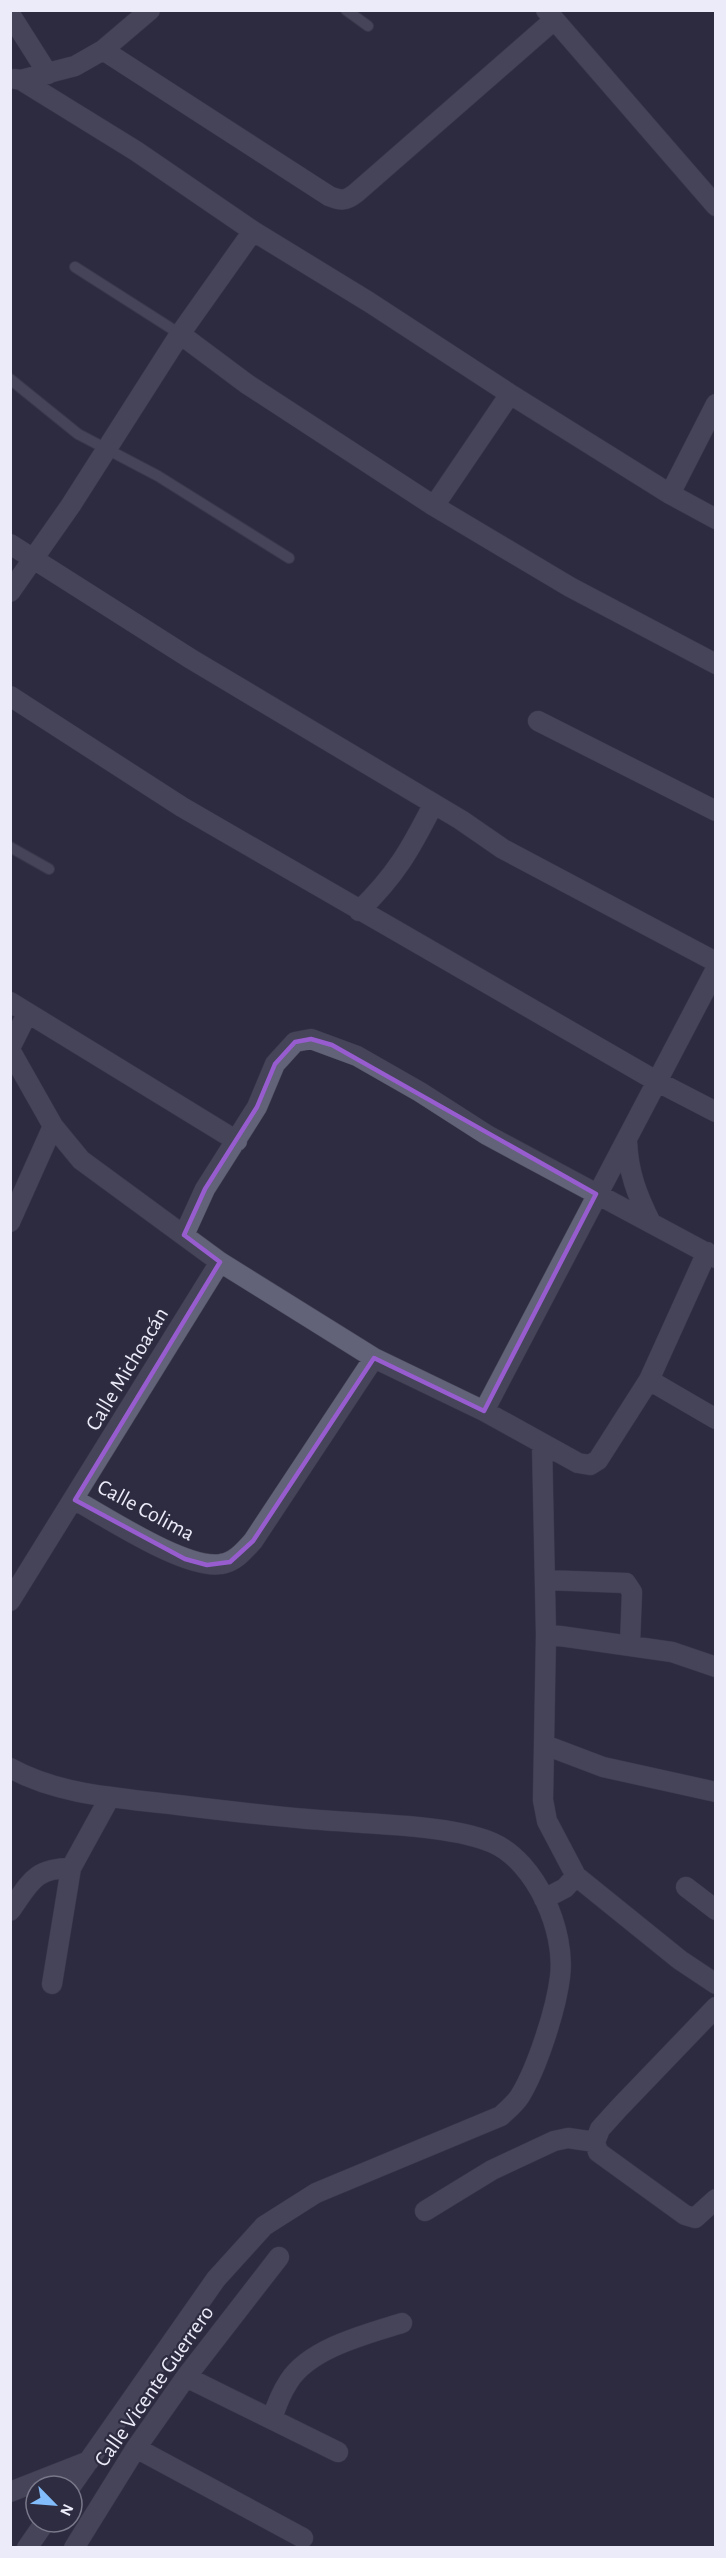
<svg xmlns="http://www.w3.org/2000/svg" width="726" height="2558" font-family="'Alegreya Sans',sans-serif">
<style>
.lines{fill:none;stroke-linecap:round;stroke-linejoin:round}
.lane-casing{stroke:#494859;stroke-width:12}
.street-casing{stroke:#494859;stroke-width:21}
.lane{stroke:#626279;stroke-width:10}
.street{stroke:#626279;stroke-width:20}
.marked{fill:none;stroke:#975cce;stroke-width:4.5;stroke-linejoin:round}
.labels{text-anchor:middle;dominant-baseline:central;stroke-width:4.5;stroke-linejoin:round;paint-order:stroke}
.street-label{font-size:22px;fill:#ebebf9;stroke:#2d2c40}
</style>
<rect width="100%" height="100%" fill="#2d2c40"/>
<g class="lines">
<defs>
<path id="lane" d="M346,10L368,26
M75,267L180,334
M10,379L78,434L158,476L289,558
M10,847L49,869"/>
<path id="street" d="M546,10L716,206
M10,14L48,74
M103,50L329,196C341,201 346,201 356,193L554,20
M15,79L21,80L75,66L103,50L150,10
M21,80L136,151L253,231L369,302L510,394L670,494L716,519
M180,334L247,384L434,506L570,587L716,664
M670,494L716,404
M434,506L510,394
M10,544L191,659L461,820L503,849L716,962
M10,592L71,505L180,334L253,231
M10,696L182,807L658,1082L716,1112
M538,721L716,811
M359,911C396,875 410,850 433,805
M10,1002L237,1141
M10,1048L27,1014
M10,1050L53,1126L81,1160L220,1262L374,1358L484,1411L578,1463L590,1465L598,1460L649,1380L707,1252
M627,1140C628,1172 637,1195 651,1223
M10,1222L53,1126
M184,1235L205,1189L257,1107L275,1064L295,1042L311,1039L357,1056L420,1092L487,1135L716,1258
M649,1380L716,1419
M484,1411L716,969
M542,1443L546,1634L543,1800L547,1821L576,1876L680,1960L716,1984
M75,1500C108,1518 186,1570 221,1564C235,1562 244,1551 253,1541L374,1358
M545,1580L626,1583L632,1592L630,1644
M10,1601L220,1262
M546,1634L672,1652L716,1667
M545,1745L603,1767L716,1792
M10,1768C61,1796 122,1798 178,1805C235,1812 292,1819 350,1822C390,1825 457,1827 493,1843C536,1862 566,1931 560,1977C556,2010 537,2068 520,2096C515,2104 507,2110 501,2116L316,2193L264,2226L216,2279L71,2486
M686,1887L716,1910
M544,1899L565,1888L576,1876
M10,1911C30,1883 34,1868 71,1868
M52,1984L71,1868L110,1797
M716,2007L619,2108L600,2129L595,2142L598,2152L685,2215L695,2218L716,2199
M425,2211L492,2170L554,2141L568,2138L595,2142
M186,2377L338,2452
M272,2419C276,2406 281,2393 289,2381C310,2348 367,2334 402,2323
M136,2448L303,2538
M10,2492L89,2461
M27,2548L45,2522
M74,2548L136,2448L186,2377L279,2257"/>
</defs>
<use href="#lane" class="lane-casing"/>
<use href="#street" class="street-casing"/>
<use href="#lane" class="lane"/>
<use href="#street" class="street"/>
</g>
<path d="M0 0H726V2558H0ZM311,1039L332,1045L596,1194L484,1411L374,1358L253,1541L230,1562L207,1565L185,1559L75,1500L220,1262L184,1235L205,1189L257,1107L275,1064L295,1042Z" fill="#2d2c40" fill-opacity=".55" fill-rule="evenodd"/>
<path class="marked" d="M311,1039L332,1045L596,1194L484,1411L374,1358L253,1541L230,1562L207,1565L185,1559L75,1500L220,1262L184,1235L205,1189L257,1107L275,1064L295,1042Z"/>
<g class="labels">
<g class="street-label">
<text transform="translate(127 1369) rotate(-59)">Calle Michoacán</text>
<text transform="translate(146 1510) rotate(28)">Calle Colima</text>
<text transform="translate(154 2386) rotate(-55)">Calle Vicente Guerrero</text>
</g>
</g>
<rect width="726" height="2558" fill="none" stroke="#ebebf9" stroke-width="24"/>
<g transform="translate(54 2504) rotate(115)"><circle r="28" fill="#2d2c40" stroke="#79788a" stroke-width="1.5"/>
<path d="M0-4.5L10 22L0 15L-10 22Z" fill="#82bcfa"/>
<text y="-9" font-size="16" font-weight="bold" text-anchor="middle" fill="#ebebf9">N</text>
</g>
</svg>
